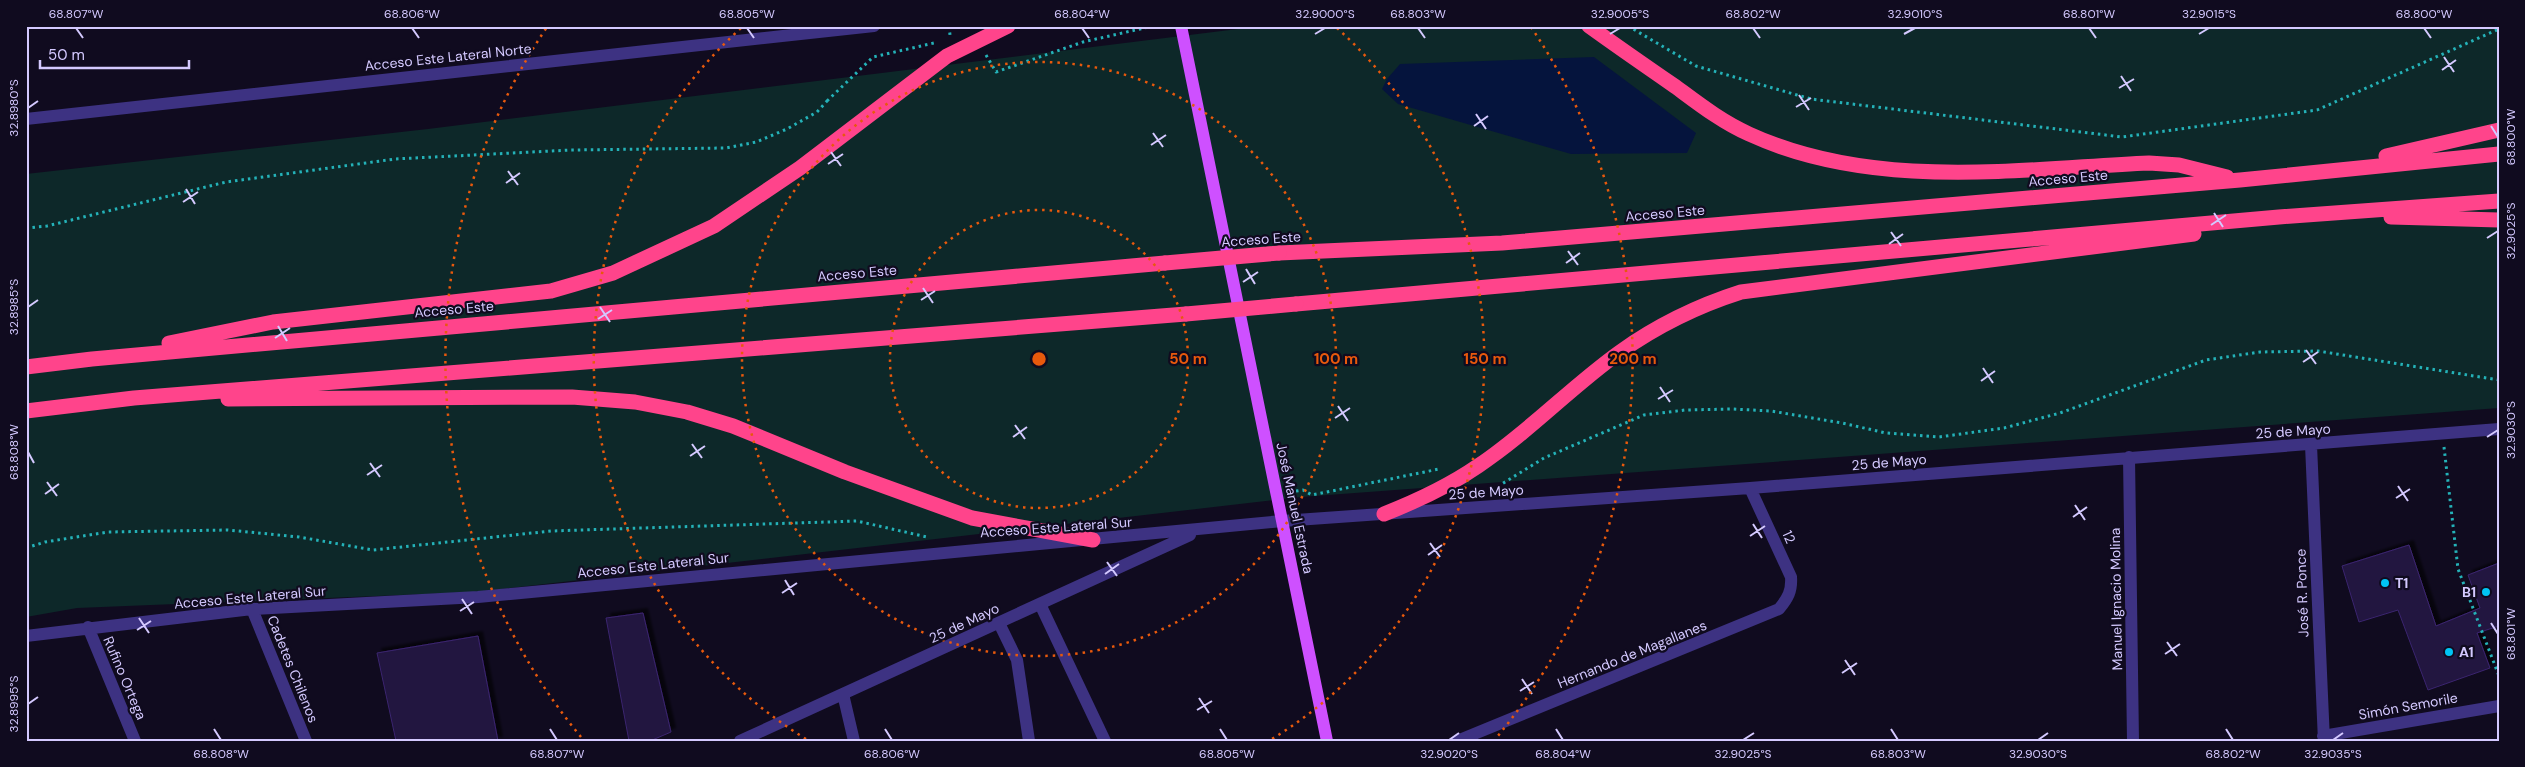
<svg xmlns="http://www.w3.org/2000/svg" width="2525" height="767" font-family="'DM Sans',sans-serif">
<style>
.green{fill:#0d2829}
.water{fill:#05143d}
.building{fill:#221541;stroke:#3b256f;filter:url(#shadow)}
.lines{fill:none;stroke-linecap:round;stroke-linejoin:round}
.path{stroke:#24b2b8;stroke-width:3;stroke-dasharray:2.5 4;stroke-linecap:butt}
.minor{stroke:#3d3282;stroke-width:12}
.major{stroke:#ce50ff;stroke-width:12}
.highway{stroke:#ff448b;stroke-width:15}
.highway-bridge{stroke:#ff448b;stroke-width:15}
.ticks{fill:none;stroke:#d4c9ff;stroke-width:2}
.ring{fill:none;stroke:#e8590c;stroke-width:2.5;stroke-dasharray:2.5 5}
.poi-dot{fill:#00c4f4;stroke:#100b1f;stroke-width:2}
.labels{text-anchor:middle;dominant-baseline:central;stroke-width:4.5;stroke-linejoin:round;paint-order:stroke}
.street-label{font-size:14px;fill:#d4c9ff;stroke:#100b1f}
.poi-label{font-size:14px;font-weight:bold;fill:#d4c9ff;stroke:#100b1f;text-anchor:start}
.centre{fill:#e8590c;stroke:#100b1f;stroke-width:2.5}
.ring-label{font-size:15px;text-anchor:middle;font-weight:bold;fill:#e8590c;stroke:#100b1f;stroke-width:4.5;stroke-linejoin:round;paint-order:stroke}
.neatline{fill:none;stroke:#d4c9ff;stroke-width:2}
.ticks-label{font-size:12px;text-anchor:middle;fill:#d4c9ff}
</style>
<defs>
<filter id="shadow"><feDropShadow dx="4.5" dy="-4.5" stdDeviation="1" flood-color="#0009"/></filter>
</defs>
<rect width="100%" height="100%" fill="#100b1f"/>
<path class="green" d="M1262,26H2499V408L1301,497L475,592L77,608L26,617V174L428,129Z"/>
<path class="water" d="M1594,57L1696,133L1687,153L1571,154L1398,104L1382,89L1387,79L1400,64Z"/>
<path class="building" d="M2409,545L2436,626L2480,608L2468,575L2499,563V626L2477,633L2490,668L2428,690L2398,610L2359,622L2342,566Z
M643,613L671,732L650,741H629L606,618Z
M478,636L498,741H396L377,653Z"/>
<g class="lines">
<path class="path" d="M949,26L950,35
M1628,26L1696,66L1811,99L2122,137L2317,110L2499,29
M986,55L996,72L1083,42L1153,26
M827,101L873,57L934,43
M26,228L47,226L226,182L395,159L571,150L726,148L756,142L787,129L817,112L828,100
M2444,447L2458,569L2499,676
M1492,490L1544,458L1644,415L1685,410L1733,409L1771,411L1842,423L1886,433L1939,437L2004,428L2060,413L2206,360L2260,352L2318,351L2499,380
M1296,491L1303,490L1312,495L1439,469
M26,548L45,542L108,532L228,530L299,537L373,550L551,531L857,521L927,537"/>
<path class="minor" d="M26,119L874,26
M2311,445L2324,741
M2129,457L2133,741
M1040,604L1105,741
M252,609L306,741
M999,623L1017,660L1029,741
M88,627L135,741
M26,636L252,609L478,597L1282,521L1750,488L2499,429
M843,694L854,741
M2323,736L2499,706
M740,741L1190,535
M1457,741L1779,609C1788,598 1792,591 1791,577L1750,488"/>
<path class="major" d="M1181,26L1327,741"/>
<path class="highway" d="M1589,26C1618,47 1647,67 1676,87C1699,104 1722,122 1749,134C1873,191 2017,169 2149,163L2179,165L2227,177
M2386,156L2499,130
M2391,217L2499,220
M1279,253L1502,243L2240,180L2499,154
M1296,304L2279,217L2499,201
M169,343L273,322L551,291L613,273L714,226L800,168L947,56L1008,26
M26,367L92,359L1165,263
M228,399L572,397L635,402L687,412L733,426L845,472L972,518L1093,540
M26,411L134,398L1186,314
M1384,514C1417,501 1449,486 1478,466C1529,432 1571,387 1620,352C1658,325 1697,306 1741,292L2194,234"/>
<path class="highway-bridge" d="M1165,263L1279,253
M1186,314L1296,304"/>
</g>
<path class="ticks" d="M76,28L83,38M412,28L419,38M747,28L754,38M1082,28L1089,38M1418,28L1425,38M1753,28L1760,38M2089,28L2096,38M2424,28L2431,38M1315,34L1325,28M1610,34L1620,28M1904,34L1915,28M2199,34L2209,28M2444,57L2454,72M2442,70L2456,60M2121,76L2131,91M2119,88L2134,79M1799,95L1809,110M1796,107L1811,98M28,108L38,101M1476,114L1486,129M1474,126L1488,116M2491,126L2498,137M1153,133L1163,147M1151,145L1166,135M831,152L841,166M828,164L843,154M508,171L518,185M506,183L520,173M186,189L195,204M183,202L198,192M2214,213L2223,227M2211,225L2226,215M1891,232L1901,246M2487,238L2498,231M1889,244L1903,234M1568,251L1578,265M1566,263L1580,253M1246,269L1255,284M1243,282L1258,272M923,288L933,303M921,300L935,291M28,307L38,300M600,307L610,322M598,319L612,310M278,326L287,341M275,338L290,328M2306,350L2316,364M2303,362L2318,352M1983,368L1993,383M1981,381L1995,371M1660,387L1670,402M1658,399L1673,390M1338,406L1348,421M1335,418L1350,408M1015,425L1025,439M1013,437L1027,427M2487,437L2498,430M692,444L702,458M28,452L34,463M690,456L705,446M370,463L380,477M367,475L382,465M47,482L57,496M2398,486L2408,501M45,494L59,484M2396,498L2410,489M2075,505L2085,520M2073,517L2087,507M1753,524L1762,538M1750,536L1765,526M1430,543L1440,557M1428,555L1442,545M1107,562L1117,576M1105,574L1119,564M785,580L794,595M782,593L797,583M462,599L472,614M460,611L474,602M139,618L149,633M2491,623L2498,634M137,630L151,621M2167,642L2177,656M2165,654L2180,644M1845,660L1855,675M1842,673L1857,663M1522,679L1532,694M1520,691L1534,682M1199,698L1209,713M28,704L38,697M1197,710L1212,701M214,729L221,740M550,729L557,740M885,729L892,740M1220,729L1227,740M1556,729L1563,740M1891,729L1898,740M2226,729L2233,740M1449,740L1459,733M1743,740L1754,733M2038,740L2048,733M2333,740L2343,733"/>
<g class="ring">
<circle cx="1039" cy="359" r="149"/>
<circle cx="1039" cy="359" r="297"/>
<path d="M806 739A446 446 0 0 1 741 28M1337 28A446 446 0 0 1 1272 739"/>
<path d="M581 737A594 594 0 0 1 547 27M1531 27A594 594 0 0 1 1497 737"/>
</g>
<g class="poi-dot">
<circle cx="2385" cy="583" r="5"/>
<circle cx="2486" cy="592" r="5"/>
<circle cx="2449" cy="652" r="5"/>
</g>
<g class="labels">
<g class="street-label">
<text transform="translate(448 57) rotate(-6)">Acceso Este Lateral Norte</text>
<text transform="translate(2068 178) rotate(-5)">Acceso Este</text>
<text transform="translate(1665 213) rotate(-5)">Acceso Este</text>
<text transform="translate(1261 239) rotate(-4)">Acceso Este</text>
<text transform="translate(857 273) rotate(-5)">Acceso Este</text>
<text transform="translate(454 309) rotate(-5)">Acceso Este</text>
<text transform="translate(2293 431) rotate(-4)">25 de Mayo</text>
<text transform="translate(1889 462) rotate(-5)">25 de Mayo</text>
<text transform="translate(1486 492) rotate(-4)">25 de Mayo</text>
<text transform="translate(1295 508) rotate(78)">José Manuel Estrada</text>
<text transform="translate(1056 527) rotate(-4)">Acceso Este Lateral Sur</text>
<text transform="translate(1789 537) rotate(66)">12</text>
<text transform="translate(653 565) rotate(-6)">Acceso Este Lateral Sur</text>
<text transform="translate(2302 593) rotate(-92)">José R. Ponce</text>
<text transform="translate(250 597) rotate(-5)">Acceso Este Lateral Sur</text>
<text transform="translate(2116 599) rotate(-91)">Manuel Ignacio Molina</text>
<text transform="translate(964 623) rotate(-25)">25 de Mayo</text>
<text transform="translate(1632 654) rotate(-22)">Hernando de Magallanes</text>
<text transform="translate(293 669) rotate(68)">Cadetes Chilenos</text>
<text transform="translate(125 678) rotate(67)">Rufino Ortega</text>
<text transform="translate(2408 706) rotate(-10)">Simón Semorile</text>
</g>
<g class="poi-label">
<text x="2395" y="583">T1</text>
<text x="2476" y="592" text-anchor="end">B1</text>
<text x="2459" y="652">A1</text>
</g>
</g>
<circle cx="1039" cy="359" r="8" class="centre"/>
<g class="ring-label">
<text x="1188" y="364">50 m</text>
<text x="1336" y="364">100 m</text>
<text x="1485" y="364">150 m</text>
<text x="1633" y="364">200 m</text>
</g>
<rect width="2525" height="767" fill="none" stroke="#100b1f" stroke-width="55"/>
<path d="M40 60v8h149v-8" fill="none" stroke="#d4c9ff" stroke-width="2.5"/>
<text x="48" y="60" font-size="15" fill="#d4c9ff" stroke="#100b1f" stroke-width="4" paint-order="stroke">50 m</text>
<rect x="28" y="28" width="2470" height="712" class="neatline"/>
<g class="ticks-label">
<text x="76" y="18">68.807°W</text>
<text x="412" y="18">68.806°W</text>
<text x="747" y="18">68.805°W</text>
<text x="1082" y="18">68.804°W</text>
<text x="1325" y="18">32.9000°S</text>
<text x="1418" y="18">68.803°W</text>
<text x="1620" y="18">32.9005°S</text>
<text x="1753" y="18">68.802°W</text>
<text x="1915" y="18">32.9010°S</text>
<text x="2089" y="18">68.801°W</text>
<text x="2209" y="18">32.9015°S</text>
<text x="2424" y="18">68.800°W</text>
<text transform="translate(14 108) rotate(-90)" y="4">32.8980°S</text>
<text transform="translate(2511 137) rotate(-90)" y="4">68.800°W</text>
<text transform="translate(2511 231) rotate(-90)" y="4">32.9025°S</text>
<text transform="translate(14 307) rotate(-90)" y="4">32.8985°S</text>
<text transform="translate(2511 430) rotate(-90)" y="4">32.9030°S</text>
<text transform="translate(14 452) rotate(-90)" y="4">68.808°W</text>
<text transform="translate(2511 634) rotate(-90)" y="4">68.801°W</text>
<text transform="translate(14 704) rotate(-90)" y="4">32.8995°S</text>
<text x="221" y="758">68.808°W</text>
<text x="557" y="758">68.807°W</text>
<text x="892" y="758">68.806°W</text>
<text x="1227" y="758">68.805°W</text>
<text x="1449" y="758">32.9020°S</text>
<text x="1563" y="758">68.804°W</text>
<text x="1743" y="758">32.9025°S</text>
<text x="1898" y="758">68.803°W</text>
<text x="2038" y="758">32.9030°S</text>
<text x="2233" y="758">68.802°W</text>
<text x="2333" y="758">32.9035°S</text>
</g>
</svg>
